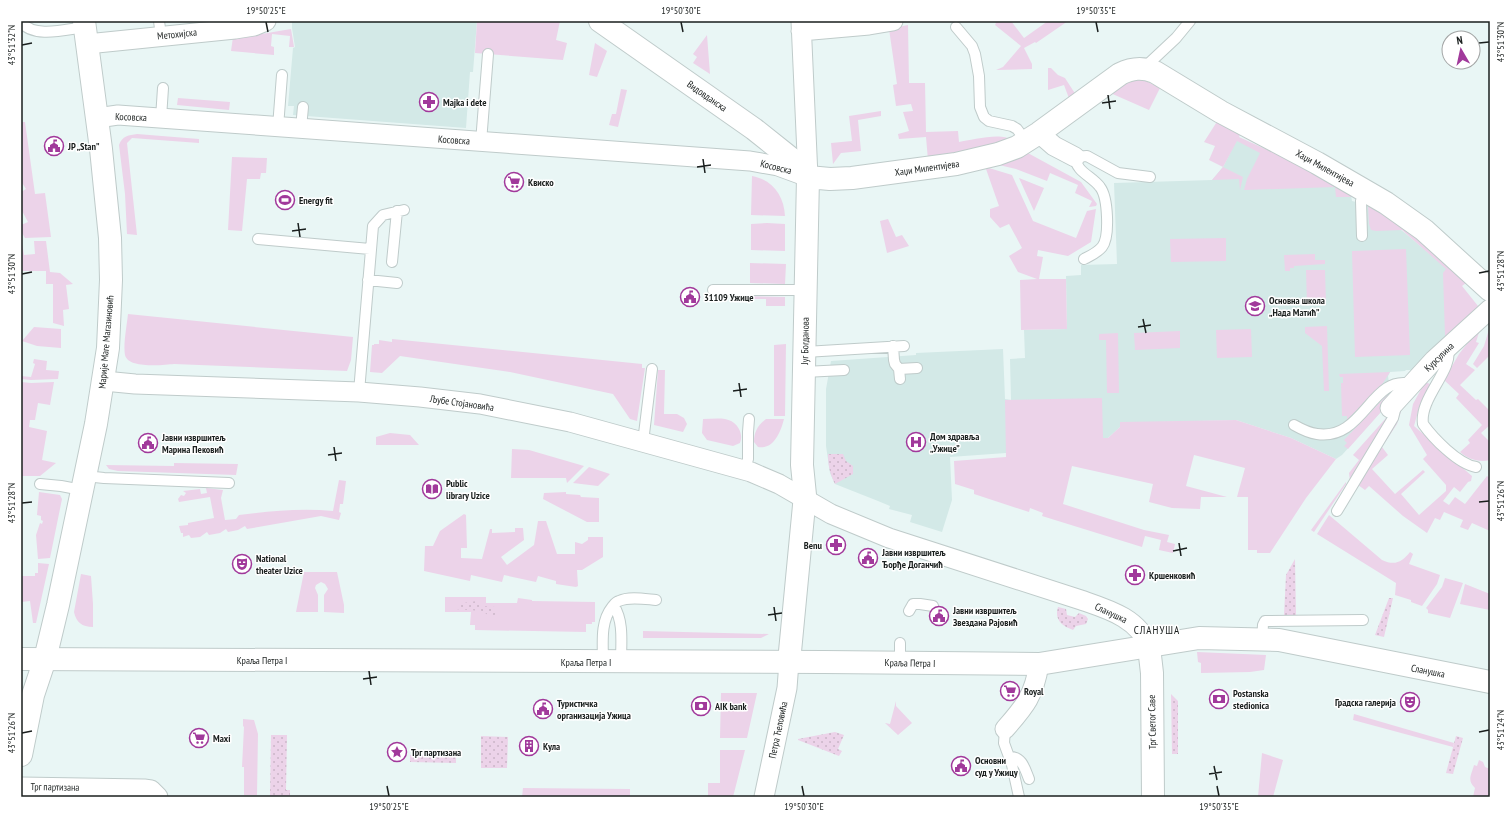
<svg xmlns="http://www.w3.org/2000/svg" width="1511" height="818" font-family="'PT Sans Narrow',sans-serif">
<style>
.built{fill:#d3e9e7}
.green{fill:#ecd3e9}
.garden{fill:url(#garden-dots)}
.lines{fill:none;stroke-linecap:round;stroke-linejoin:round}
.service-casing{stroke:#bfcbca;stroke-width:12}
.minor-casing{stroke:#bfcbca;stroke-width:21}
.tertiary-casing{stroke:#bfcbca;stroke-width:24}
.secondary-casing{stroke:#bfcbca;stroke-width:24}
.service{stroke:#fff;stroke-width:10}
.minor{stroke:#fff;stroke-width:19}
.tertiary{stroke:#fff;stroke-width:22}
.secondary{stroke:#fff;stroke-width:22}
.ticks{fill:none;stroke:#1a1f1e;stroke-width:1.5}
.labels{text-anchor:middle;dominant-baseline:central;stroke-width:3;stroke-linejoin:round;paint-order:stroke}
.street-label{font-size:10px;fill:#1a1f1e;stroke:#fff}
.poi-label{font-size:10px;font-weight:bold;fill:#1a1f1e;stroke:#fff;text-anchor:start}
.neighbourhood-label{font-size:11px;letter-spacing:1px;fill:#1a1f1e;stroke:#fff}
.neatline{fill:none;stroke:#1a1f1e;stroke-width:1.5}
.ticks-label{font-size:10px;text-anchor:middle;fill:#1a1f1e}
</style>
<defs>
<pattern id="garden-dots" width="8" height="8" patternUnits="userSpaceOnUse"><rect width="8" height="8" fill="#ecd3e9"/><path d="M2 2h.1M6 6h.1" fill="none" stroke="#cab5c7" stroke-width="1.8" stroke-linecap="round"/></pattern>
</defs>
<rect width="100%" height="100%" fill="#e9f6f5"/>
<path class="built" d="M292,21H477L473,72H470L466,128L293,115L294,106H288L293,48L295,47L292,28Z
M1238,137L1351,195L1352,201L1368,205L1405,233L1447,269V337L1419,370H1406L1405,371L1390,372L1388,376L1391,395L1388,404L1342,455L1336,459L1291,438L1236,420L1120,423V427L1108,438L1006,453L950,457L952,500L942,532L910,522L912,515L889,509L890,506L878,501L835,484L830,473L826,446V389L831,361L916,355V353L1003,349L1005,399L1011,400L1010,359L1025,358L1024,330L1067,329L1066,276L1081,275V265L1117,264L1114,183L1212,180L1223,167Z"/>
<path class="green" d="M477,21H560L556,40L567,43L563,60L475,53Z
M994,21H1011L1024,38L1048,21H1068L1036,43L1035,42L1024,48L1032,64V69L996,70L1003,67L1021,46L995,25L996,23Z
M908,25L909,83H925L926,132L958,131L959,142C971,140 1002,132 1011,140L928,160L926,137L899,139L898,134L909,131L903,112L913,111L911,104L896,106L893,85L897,84L889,29Z
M291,29L294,47H289L290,36L272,34L271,46L274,47V55L231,51L233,37L250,36Z
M707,35L710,74L693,63L697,57L693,54Z
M595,43L607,51L597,77L589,75Z
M1048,68H1051L1058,75L1065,78L1076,95L1070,101L1064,85L1048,90Z
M1142,79L1160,88L1149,110L1108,92L1128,80Z
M621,89L627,90L618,127L609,125L612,114H616Z
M178,98L230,102L229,110L177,105Z
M881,111V116L858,120L861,151L841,153L833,164L831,143L852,141L849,116Z
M1218,120L1241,132L1239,137L1303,166L1352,197H1336L1335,187L1244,190L1247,179L1260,153L1237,141L1223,167L1243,177L1240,190L1239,179L1212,180L1223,167L1209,160L1215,146L1204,142Z
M21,122H25L35,194L45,193L51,237L25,238L21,231V225L28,222L21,209V192L26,189L21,181Z
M137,134L199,139V143L132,138L127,143L137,235L127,234L125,194L119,145C122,136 129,135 137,134Z
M1026,152L1081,182L1097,204L1096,206L1089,207L1092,201L1075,193L1078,185L1050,173L1047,181L1016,169L999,165Z
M232,157L267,158L266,173H261L260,179H247L242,231L228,230Z
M989,168L1012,175L1033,221L1076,238L1087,211L1096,209L1091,242L1068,256L1038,250L1037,256L1043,257L1039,279H1066L1067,329L1021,330L1020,280L1037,279L1018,272L1009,256L1022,248L1009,224L1000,228L990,217V209L999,206L986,169Z
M752,176C773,180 784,196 785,216L751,215Z
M1019,178L1044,188L1034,211Z
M1370,204L1418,237L1466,283L1462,286L1478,306L1449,338L1445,336L1443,273L1446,269L1402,230L1376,231L1371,230L1369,224L1368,205Z
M888,219L896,237L902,235L909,246L887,253L880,221Z
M767,223L785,224V251L751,250V224Z
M1226,238V261L1171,262L1170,239Z
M34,241H46L50,272L60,273L73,284L66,285L69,309L63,310L64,326L53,323V284H46V271H21V244L22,243L24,255L35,254Z
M1406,249L1410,355L1355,357L1352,251Z
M1315,254V260H1325V264L1294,266V268H1290V271H1285L1284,255Z
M750,263L786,264L785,284L750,283Z
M1306,270H1325L1326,304L1307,305Z
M735,296L785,297V306H766V299H735Z
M128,314L353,337L351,360L347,371L174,364C164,365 128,369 125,355C123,345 127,324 128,314Z
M1327,326L1329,391H1324L1322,346L1305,333V327Z
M1481,326L1476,342L1479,343L1466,364L1475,370L1460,385L1476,400L1478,399L1490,411V425L1481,433L1490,442V460C1479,463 1468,459 1460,452L1470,443L1468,440L1482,425L1456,398L1459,394L1444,380L1459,354Z
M1490,326V355L1477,368L1473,364L1484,346Z
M34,327L61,329V348L37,346L22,341Z
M1251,329L1252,357L1217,358L1216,330Z
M1180,331V348L1135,350L1134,333Z
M1118,333L1119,393H1107L1106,340H1099V334Z
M392,339L642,364V368H645L637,421L630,419L613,394L510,372L400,356L382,373L370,372L372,345H374V344H379V340L392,342Z
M786,344L785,416H774V345Z
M34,359L47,361L46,370L59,371L58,379L31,380L21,379V376L31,377L35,364L33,363Z
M658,370H665L664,414H677L684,418L687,424L683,432L654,425Z
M1390,372L1383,383L1347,420V416H1342L1341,383H1343V377H1340L1339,374Z
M21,382L31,383L54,382L50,405L38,403L35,420H30L29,427L47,431L42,460L56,463L40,476H21Z
M1425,382L1430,384L1419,408L1414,426L1472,476L1471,481L1468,482L1460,492L1454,487L1443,501L1449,505L1455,497L1465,504L1487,476L1490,478V531L1472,523L1468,530L1460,527L1463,520L1444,512L1440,520L1435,518L1427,533L1403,516L1369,486L1365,490L1358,485L1402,408L1397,424L1382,447L1388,455L1372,469L1395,494L1423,470L1425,472L1401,494L1419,515L1446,491V485L1423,459L1427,455L1409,425L1413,404Z
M1387,395H1391L1388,404L1348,449L1344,446L1347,443L1344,440Z
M1102,398L1103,438H1108L1120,427V422L1236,420L1291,438L1336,459L1306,498L1270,553H1257V550H1248V497H1237L1245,468L1194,455L1186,486L1227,497H1201L1200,509L1172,508L1149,502L1153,484L1072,466L1063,504L1144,530L1169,535L1167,542L1175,544L1173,553L1159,550L1161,540L1145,536L1142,547L1042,516L1043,513L1030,508L1029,512L974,494V490L955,484L954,461L1006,457L1005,400Z
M1386,418L1387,420L1350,481L1349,473L1359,460L1353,455Z
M703,419C710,419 718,418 725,419C737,421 744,433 740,443L733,446L707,440L702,433Z
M766,419H784C781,431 774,450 758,447L754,442C754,432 758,425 766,419Z
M390,433L410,435L419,445H376V437Z
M512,449L529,450L584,466L567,483L566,478H511Z
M174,463L238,464L236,475L118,471L109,469L106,465L174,466Z
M589,467L610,474L598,486L573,483Z
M339,480L346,481L343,504H340L339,512L341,513L339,520L321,516L247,529L245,526L238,530L228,532L226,529L220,533L209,535L207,532L200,537L191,538L189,535L183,537V533H181L179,526L188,525V523L214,518L210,497L179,502L178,499L181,495L184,496L186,493L183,491L200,489L201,494L207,493L206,488L223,490L221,498L225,520L236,519L239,515C270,511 302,508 333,511Z
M1346,482V484L1314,532L1311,530Z
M39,492L60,495L62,499L50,558L38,559L36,535L40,523L42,524L43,521L41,520V516L37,515Z
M566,492V494L580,495L581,497L599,498V522H587L543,499L544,493Z
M464,514L466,515L467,548H461V558L482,559L490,529H492V533L515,532V528H523L524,540L501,557L507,565L534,545L538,521H546L557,554H575V542L582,544L588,540V537H603V557L582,570H577L578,586L576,587L556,584V581L538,576L536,582L504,575L502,582L471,575L470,581L424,571L425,546H433L440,531Z
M1329,515L1382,560C1395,566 1402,562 1410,552L1413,554L1409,564L1440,575L1437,584L1422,606L1411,602V600L1395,595L1396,583L1317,534Z
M38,563L49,564L36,623H33L30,601L21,602V576H35V573H38Z
M304,572H337L344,605V613L324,612V595L328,589L325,584L321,582L316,585L315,588L318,595V612H296Z
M81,574L91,576L93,604V627C82,627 76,622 74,612Z
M1445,578L1463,583L1450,618L1428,613V610L1426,608L1442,587Z
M1465,584L1490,594V610L1460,604Z
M445,597H486V603H517L518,598L532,600V601L595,602V622H592V624H586V632L475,630V625H470L471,612H445Z
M643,631L769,634L761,638H643Z
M1197,652L1266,655L1264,670L1250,672L1201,673V663L1198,662Z
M721,693H757L747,738H720Z
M896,701V706L912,723L898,735L885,723L890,724Z
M1354,714L1454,743L1453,747L1353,720Z
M243,719L254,720L258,734L257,795H244V767H242L244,727L243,726Z
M720,750H745L733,797H708V783H720Z
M1262,753L1283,760L1273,797H1258Z
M1479,760L1483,762L1485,767L1490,769V797H1473L1475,788C1467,780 1471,776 1474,765L1477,766Z
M523,788L630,789V797H522Z"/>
<path class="garden" d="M828,454H843L846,461L853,466V474L835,484C830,474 828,466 828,454Z
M1295,559L1296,615H1284L1286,575Z
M1389,598H1393L1384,637L1375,635Z
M477,601L483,606L495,607L496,614L491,617L482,611L455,609L456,604Z
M1058,607L1066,609L1067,615L1075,617L1079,613L1086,616L1088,619L1086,624L1076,626L1073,630C1062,626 1054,620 1058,607Z
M1171,694L1178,701V754H1172Z
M835,732L844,735L838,749L842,751L839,756L798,740V739Z
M271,735H287L286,790H290V797H270Z
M481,736L508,737L507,768H481Z
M1456,736L1463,738L1453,774L1446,773Z
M410,755H456V763L410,762Z"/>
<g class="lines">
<defs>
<path id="service" d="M159,21L161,36
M21,22C34,39 67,29 85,27
M956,27L972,46L975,54L979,76L980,107L984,117L989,121L1012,126L1017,129L1026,141
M1144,68L1176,38L1190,21
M161,118L163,88
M278,127L282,75
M301,128L303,107
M481,142L488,54
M1362,236L1361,201L1365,190
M258,239L370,249
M1084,259C1090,256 1097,253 1102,247C1110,237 1108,197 1100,187C1092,176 1076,172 1075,157L1087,156L1118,173L1150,177
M392,262L397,211
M368,280L397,283
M713,290H806
M893,346L894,360L895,364L899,369L900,379
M1448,348C1454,370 1419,398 1423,424C1433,438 1458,464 1476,467
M805,352L904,346
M899,369L917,368
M804,372L844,370
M359,392L373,226L383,215L404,210
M1294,425C1301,429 1309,433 1317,434C1364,441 1371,374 1411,384
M643,442L652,369
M745,470L748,459V432L749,419
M85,476L104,478L229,483
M40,484L61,486L82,490
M1337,511L1393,418L1395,410L1394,405
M614,606C624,622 621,643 621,662
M909,611L913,604H920L933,606
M1262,639L1263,625L1265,621L1363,620
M603,662C603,643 600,622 612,607C614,605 615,602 619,601C629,596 645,599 656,600
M900,663V643
M1005,729L1004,743L1012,765L1019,797
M1009,757C1022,756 1025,769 1029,779"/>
<path id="minor" d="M801,31L869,25L893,21
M87,44L235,29L254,26L266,21
M97,118L118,115L750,161L778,166L808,177L801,21
M1039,133L1054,146L1075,157
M104,381L135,384L359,392L420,397L480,404L570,422L751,472L779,484L831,514L889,538L1081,600C1107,609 1139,618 1149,647
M1390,408L1434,360L1490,309
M1005,729C1025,706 1034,696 1039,664
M21,787L144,789L151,790L158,797
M764,797L787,688L789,662"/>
<path id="tertiary" d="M600,21L754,129L793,160L808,177
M808,177L830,179L852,178L956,164L998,154L1017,147L1039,133L1120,74C1132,68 1142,67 1155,72L1221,112L1317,163L1386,203L1424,230L1490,290
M1149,647L1152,673L1153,797
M789,662L805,495L802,465L808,177
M21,755L33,695L45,659L58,605L96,424L108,348L111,280L110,238L101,149L84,21"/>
<path id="secondary" d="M21,659L824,662L1039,664L1199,638L1279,640L1490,682"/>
</defs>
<use href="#service" class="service-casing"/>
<use href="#minor" class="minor-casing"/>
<use href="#tertiary" class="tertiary-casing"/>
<use href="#secondary" class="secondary-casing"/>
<use href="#service" class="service"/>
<use href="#minor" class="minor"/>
<use href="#tertiary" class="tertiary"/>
<use href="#secondary" class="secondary"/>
</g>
<path class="ticks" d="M266,22L268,32M681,22L683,32M1096,22L1098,32M1479,43L1489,42M22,45L32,43M1108,95L1110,109M1102,103L1116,101M703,159L705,173M697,167L711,165M298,223L300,237M292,231L306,229M1479,273L1489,271M22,274L32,272M1143,319L1146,333M1138,327L1151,325M739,383L741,397M733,391L747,389M334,447L336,461M328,455L342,453M1479,502L1489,501M22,503L32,502M1179,543L1181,556M1173,551L1187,548M774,607L776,621M768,615L782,613M369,671L371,685M363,679L377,677M1479,732L1489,730M22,733L32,731M1214,766L1217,780M1209,774L1222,772M387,786L389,796M802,786L804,796M1217,786L1219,796"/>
<defs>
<symbol id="pharmacy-ring" viewBox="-11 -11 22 22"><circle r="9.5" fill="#fff" stroke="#a1399b" stroke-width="1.5"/><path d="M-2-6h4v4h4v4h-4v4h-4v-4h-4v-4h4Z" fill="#a1399b"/></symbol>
<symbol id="civic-ring" viewBox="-11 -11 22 22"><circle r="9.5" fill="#fff" stroke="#a1399b" stroke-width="1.5"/><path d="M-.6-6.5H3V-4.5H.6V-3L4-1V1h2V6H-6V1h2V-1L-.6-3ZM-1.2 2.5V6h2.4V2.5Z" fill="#a1399b"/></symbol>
<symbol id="supermarket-ring" viewBox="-11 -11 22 22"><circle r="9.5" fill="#fff" stroke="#a1399b" stroke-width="1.5"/><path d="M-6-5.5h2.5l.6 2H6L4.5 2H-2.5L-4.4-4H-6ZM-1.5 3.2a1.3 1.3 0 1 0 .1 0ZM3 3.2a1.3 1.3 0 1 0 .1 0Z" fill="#a1399b"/></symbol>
<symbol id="stadium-ring" viewBox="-11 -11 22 22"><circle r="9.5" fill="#fff" stroke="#a1399b" stroke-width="1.5"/><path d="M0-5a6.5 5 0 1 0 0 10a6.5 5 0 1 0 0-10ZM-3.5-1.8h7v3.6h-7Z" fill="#a1399b"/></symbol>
<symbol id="school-ring" viewBox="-11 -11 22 22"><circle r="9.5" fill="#fff" stroke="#a1399b" stroke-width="1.5"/><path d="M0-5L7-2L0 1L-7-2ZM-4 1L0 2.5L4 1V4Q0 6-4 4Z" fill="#a1399b"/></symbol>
<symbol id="hospital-ring" viewBox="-11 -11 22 22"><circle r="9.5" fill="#fff" stroke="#a1399b" stroke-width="1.5"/><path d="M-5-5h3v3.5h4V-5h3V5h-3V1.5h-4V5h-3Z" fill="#a1399b"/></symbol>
<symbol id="library-ring" viewBox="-11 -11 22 22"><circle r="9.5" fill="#fff" stroke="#a1399b" stroke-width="1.5"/><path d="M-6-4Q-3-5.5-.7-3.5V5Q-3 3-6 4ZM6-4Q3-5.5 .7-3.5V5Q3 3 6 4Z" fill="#a1399b"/></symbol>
<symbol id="theatre-ring" viewBox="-11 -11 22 22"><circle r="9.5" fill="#fff" stroke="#a1399b" stroke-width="1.5"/><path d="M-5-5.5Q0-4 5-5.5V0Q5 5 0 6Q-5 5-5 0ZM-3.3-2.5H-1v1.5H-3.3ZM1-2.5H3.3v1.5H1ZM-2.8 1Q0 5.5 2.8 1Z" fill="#a1399b"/></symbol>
<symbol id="bank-ring" viewBox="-11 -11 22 22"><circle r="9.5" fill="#fff" stroke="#a1399b" stroke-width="1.5"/><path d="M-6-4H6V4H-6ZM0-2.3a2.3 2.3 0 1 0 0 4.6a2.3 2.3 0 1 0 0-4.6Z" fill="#a1399b"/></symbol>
<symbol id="building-ring" viewBox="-11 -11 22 22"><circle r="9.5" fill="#fff" stroke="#a1399b" stroke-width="1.5"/><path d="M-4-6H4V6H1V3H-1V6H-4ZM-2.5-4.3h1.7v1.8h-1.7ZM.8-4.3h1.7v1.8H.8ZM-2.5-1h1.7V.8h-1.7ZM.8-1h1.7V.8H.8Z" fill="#a1399b"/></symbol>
<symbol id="sight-ring" viewBox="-11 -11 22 22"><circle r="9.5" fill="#fff" stroke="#a1399b" stroke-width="1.5"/><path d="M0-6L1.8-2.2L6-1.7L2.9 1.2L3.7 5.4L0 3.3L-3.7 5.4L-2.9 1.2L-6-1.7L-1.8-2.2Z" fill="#a1399b"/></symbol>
</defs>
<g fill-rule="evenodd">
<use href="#pharmacy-ring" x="418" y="91" width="22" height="22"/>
<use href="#civic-ring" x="43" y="135" width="22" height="22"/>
<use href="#supermarket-ring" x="503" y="171" width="22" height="22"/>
<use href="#stadium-ring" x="274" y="189" width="22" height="22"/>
<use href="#civic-ring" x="679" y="286" width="22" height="22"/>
<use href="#school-ring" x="1244" y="295" width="22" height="22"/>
<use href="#hospital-ring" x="905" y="431" width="22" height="22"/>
<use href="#civic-ring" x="137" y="432" width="22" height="22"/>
<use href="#library-ring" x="421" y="478" width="22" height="22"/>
<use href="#pharmacy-ring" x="825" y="534" width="22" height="22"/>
<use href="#civic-ring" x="857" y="547" width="22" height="22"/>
<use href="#theatre-ring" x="231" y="553" width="22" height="22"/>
<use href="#pharmacy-ring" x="1124" y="564" width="22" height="22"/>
<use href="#civic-ring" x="928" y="605" width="22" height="22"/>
<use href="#supermarket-ring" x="999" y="680" width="22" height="22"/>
<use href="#bank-ring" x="1208" y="688" width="22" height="22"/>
<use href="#theatre-ring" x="1399" y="691" width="22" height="22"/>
<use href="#bank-ring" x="690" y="695" width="22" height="22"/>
<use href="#civic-ring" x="532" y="698" width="22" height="22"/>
<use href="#supermarket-ring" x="188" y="727" width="22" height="22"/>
<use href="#building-ring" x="518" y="735" width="22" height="22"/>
<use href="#sight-ring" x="386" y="741" width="22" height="22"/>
<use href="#civic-ring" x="950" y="755" width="22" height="22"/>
</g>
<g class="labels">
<g class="street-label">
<text transform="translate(177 34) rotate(-6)">Метохијска</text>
<text transform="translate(707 96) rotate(35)">Видовданска</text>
<text transform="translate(131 117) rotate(2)">Косовска</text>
<text transform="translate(454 140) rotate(4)">Косовска</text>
<text transform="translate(776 167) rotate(14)">Косовска</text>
<text transform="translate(927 168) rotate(-8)">Хаџи Милентијева</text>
<text transform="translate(1325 168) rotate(29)">Хаџи Милентијева</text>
<text transform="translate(805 341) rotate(-89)">Југ Богданова</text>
<text transform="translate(106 342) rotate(-85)">Марије Маге Магазиновић</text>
<text transform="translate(1439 357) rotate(-44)">Курсулина</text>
<text transform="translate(462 403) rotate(8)">Љубе Стојановића</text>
<text transform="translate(1111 613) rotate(25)">Сланушка</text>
<text x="262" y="660">Краља Петра I</text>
<text x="586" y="662">Краља Петра I</text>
<text transform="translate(910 663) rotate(1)">Краља Петра I</text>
<text transform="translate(1428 671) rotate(11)">Сланушка</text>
<text transform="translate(1152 722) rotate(-91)">Трг Светог Саве</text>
<text transform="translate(778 730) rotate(-78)">Петра Ћеловића</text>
<text transform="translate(55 787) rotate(1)">Трг партизана</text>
</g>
<g class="poi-label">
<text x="443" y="102">Majka i dete</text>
<text x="68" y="146">JP „Stan”</text>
<text x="528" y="182">Квиско</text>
<text x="299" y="200">Energy fit</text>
<text x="704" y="297">31109 Ужице</text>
<text x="1269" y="300">Основна школа<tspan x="1269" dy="12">„Нада Матић”</tspan></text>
<text x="930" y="436">Дом здравља<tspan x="930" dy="12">„Ужице”</tspan></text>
<text x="162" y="437">Јавни извршитељ<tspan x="162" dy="12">Марина Пековић</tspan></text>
<text x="446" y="483">Public<tspan x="446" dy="12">library Uzice</tspan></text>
<text x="822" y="545" text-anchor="end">Benu</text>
<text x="882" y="552">Јавни извршитељ<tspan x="882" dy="12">Ђорђе Доганчић</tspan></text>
<text x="256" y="558">National<tspan x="256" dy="12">theater Uzice</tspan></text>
<text x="1149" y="575">Кршенковић</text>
<text x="953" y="610">Јавни извршитељ<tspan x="953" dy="12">Звездана Рајовић</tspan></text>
<text x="1024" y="691">Royal</text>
<text x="1233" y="693">Postanska<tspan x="1233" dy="12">stedionica</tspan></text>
<text x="1396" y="702" text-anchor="end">Градска галерија</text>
<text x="557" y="703">Туристичка<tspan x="557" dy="12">организација Ужица</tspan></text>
<text x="715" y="706">AIK bank</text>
<text x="213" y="738">Maxi</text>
<text x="543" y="746">Кула</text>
<text x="411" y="752">Трг партизана</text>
<text x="975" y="760">Основни<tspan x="975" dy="12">суд у Ужицу</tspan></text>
</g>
<g class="neighbourhood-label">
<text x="1157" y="630">СЛАНУША</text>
</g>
</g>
<rect width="1511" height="818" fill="none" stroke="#ffffff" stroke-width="44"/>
<g transform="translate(1461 50) rotate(351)"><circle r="19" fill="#ffffff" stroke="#a3a5a5"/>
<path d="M0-3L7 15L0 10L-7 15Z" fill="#a1399b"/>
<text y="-6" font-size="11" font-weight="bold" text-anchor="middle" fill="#1a1f1e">N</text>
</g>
<rect x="22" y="22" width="1467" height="774" class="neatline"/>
<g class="ticks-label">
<text x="266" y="14">19°50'25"E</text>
<text x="681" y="14">19°50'30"E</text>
<text x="1096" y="14">19°50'35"E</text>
<text transform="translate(1500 42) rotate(-90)" y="4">43°51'30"N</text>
<text transform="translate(11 45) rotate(-90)" y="4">43°51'32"N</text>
<text transform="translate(1500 271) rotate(-90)" y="4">43°51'28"N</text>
<text transform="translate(11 274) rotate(-90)" y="4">43°51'30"N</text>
<text transform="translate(1500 501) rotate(-90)" y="4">43°51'26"N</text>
<text transform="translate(11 503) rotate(-90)" y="4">43°51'28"N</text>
<text transform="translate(1500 730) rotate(-90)" y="4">43°51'24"N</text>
<text transform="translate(11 733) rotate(-90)" y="4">43°51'26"N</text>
<text x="389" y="810">19°50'25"E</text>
<text x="804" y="810">19°50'30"E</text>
<text x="1219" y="810">19°50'35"E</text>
</g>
</svg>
